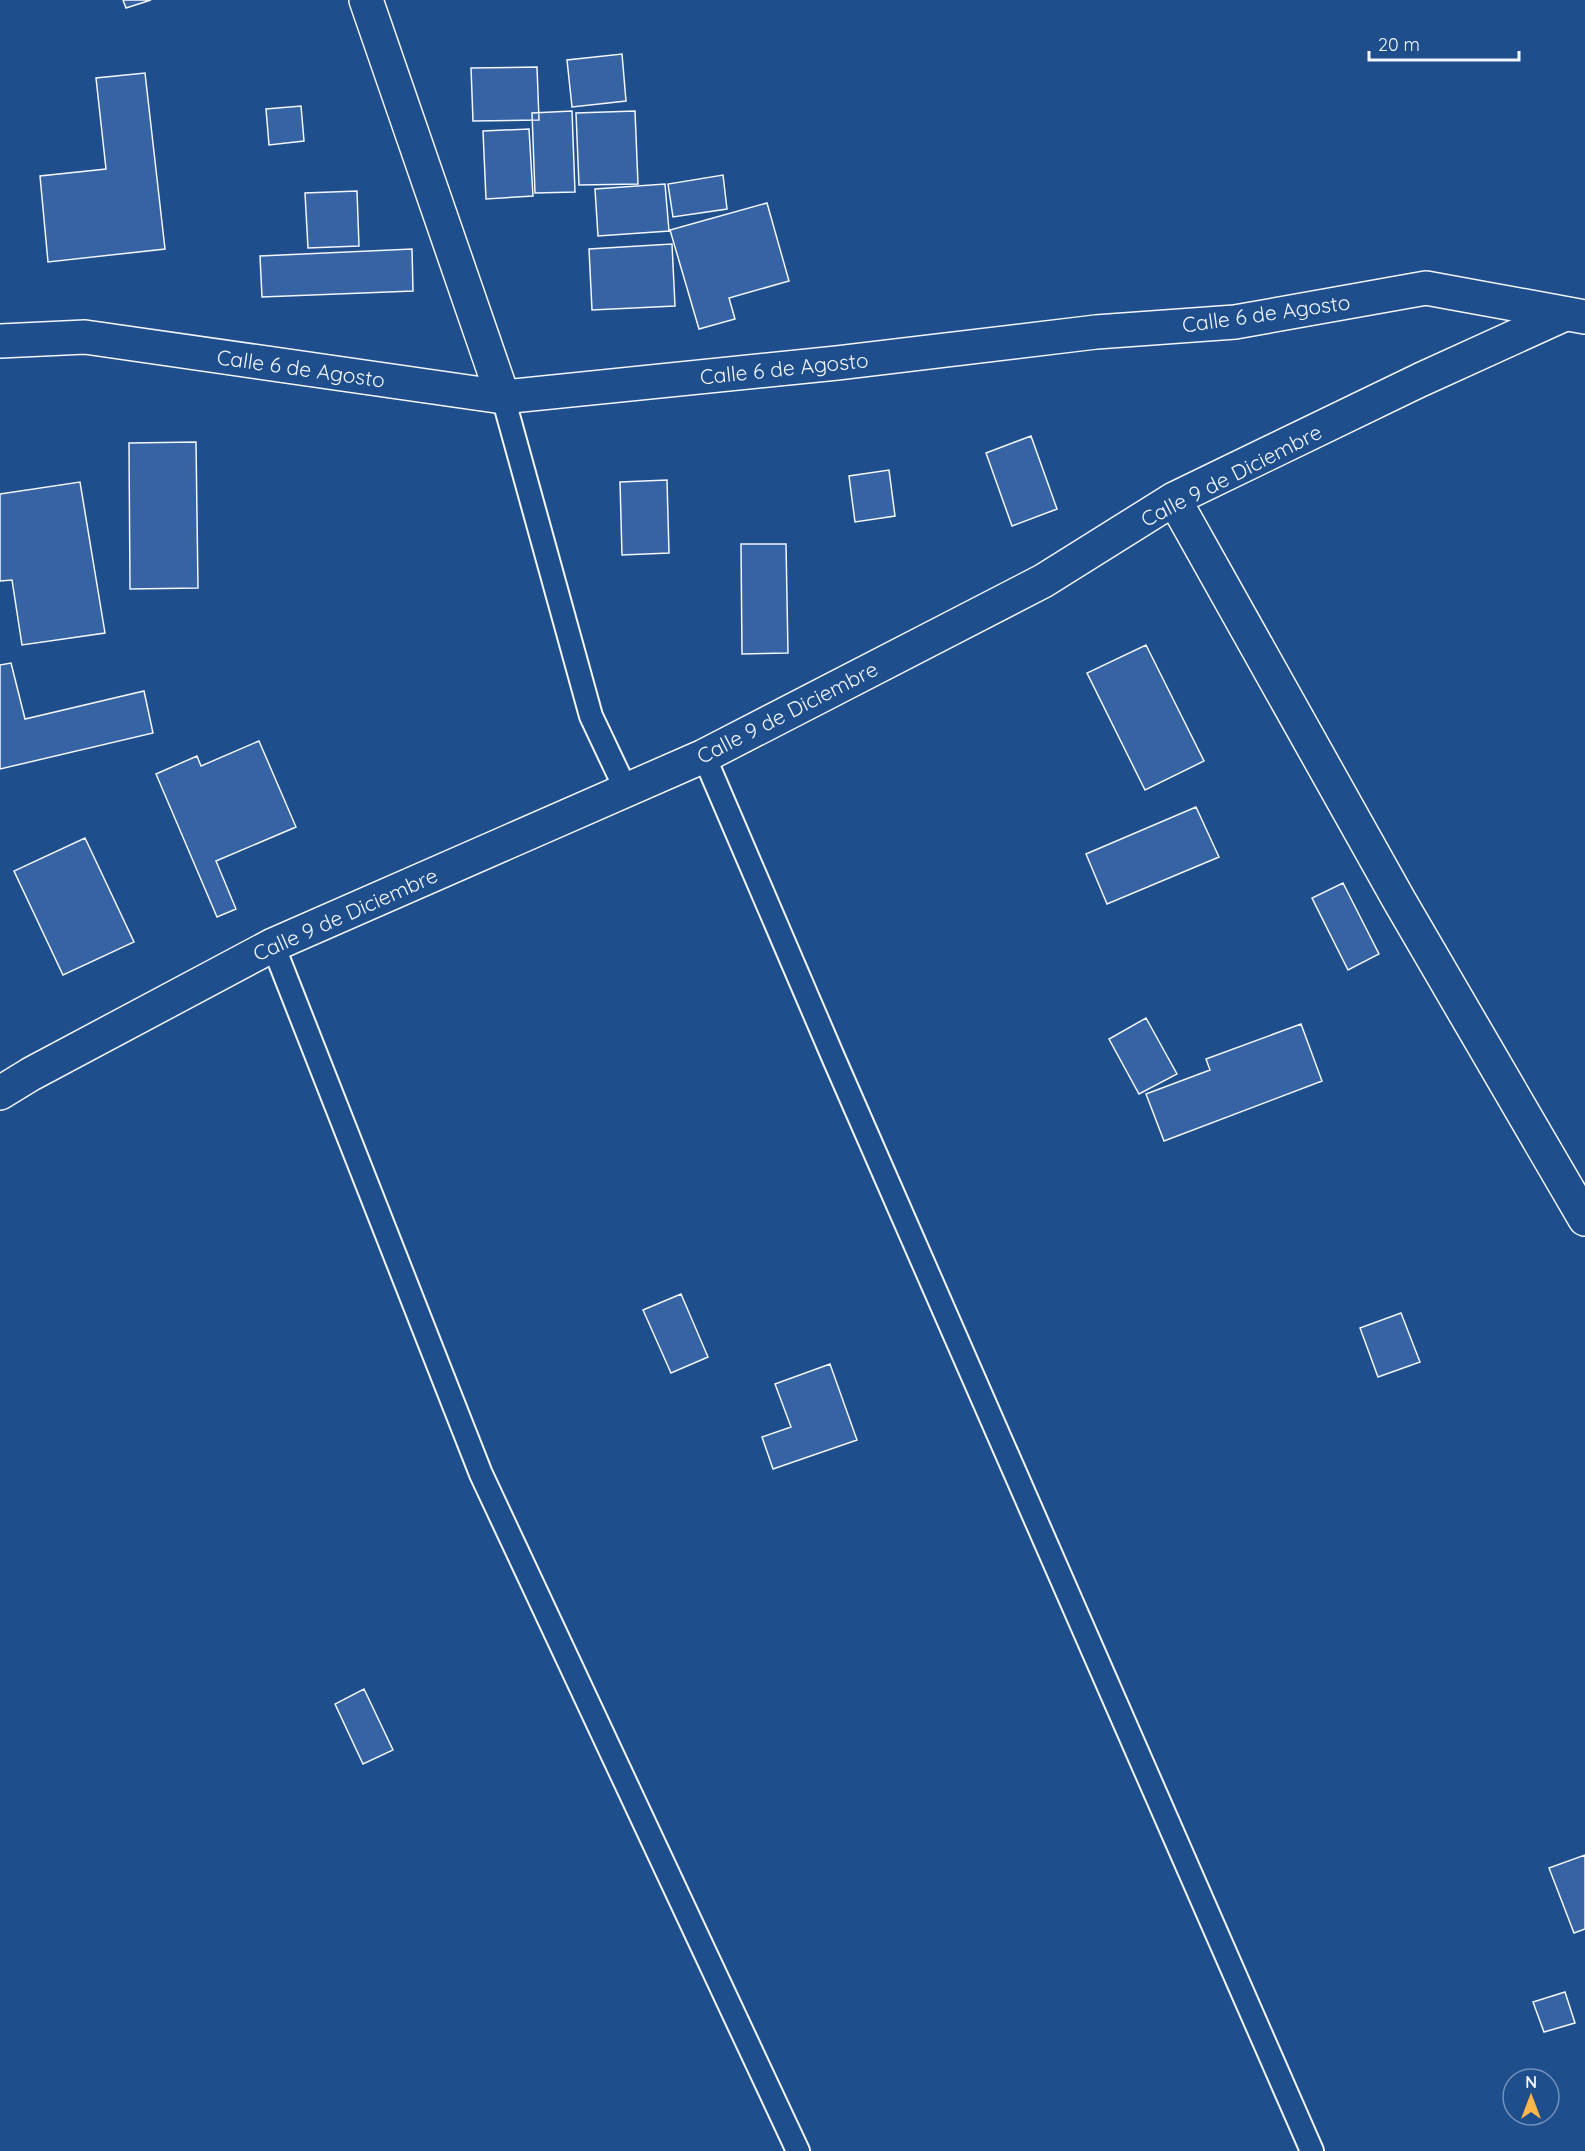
<svg xmlns="http://www.w3.org/2000/svg" width="1585" height="2151" font-family="Quicksand,sans-serif">
<style>
.building{fill:#3563a3;stroke:#f2f6ff;stroke-width:1.5}
.lines{fill:none;stroke-linecap:round;stroke-linejoin:round}
.lane-casing{stroke:#f2f6ff;stroke-width:26}
.street-casing{stroke:#f2f6ff;stroke-width:36}
.secondary-casing{stroke:#f2f6ff;stroke-width:36}
.lane{stroke:#1f4e8c;stroke-width:22}
.street{stroke:#1f4e8c;stroke-width:33}
.secondary{stroke:#1f4e8c;stroke-width:33}
.labels{text-anchor:middle;dominant-baseline:central;stroke-width:4.5;stroke-linejoin:round;paint-order:stroke}
.street-label{font-size:21px;fill:#f2f6ff;stroke:#1f4e8c}
</style>
<rect width="100%" height="100%" fill="#1f4e8c"/>
<path class="building" d="M123,0H151L126,8Z
M622,54L626,101L572,107L567,60Z
M537,67L539,120L473,121L471,68Z
M145,73L165,249L48,262L40,176L106,169L96,78Z
M301,106L304,141L269,145L266,109Z
M572,111L575,192L535,193L532,113Z
M635,111L638,184L579,185L576,113Z
M529,129L533,196L486,199L483,131Z
M723,175L727,209L673,217L668,184Z
M665,184L669,231L598,236L595,189Z
M357,191L359,246L308,248L305,193Z
M767,203L789,281L729,298L735,319L699,329L670,230Z
M672,244L675,306L592,310L589,249Z
M412,249L413,291L262,297L260,256Z
M1031,436L1057,509L1012,526L986,453Z
M196,442L198,588L130,589L129,443Z
M889,470L895,516L855,522L849,476Z
M667,480L669,553L622,555L620,482Z
M80,482L105,633L22,645L12,580L0,581V494Z
M741,544H786L788,653L742,654Z
M1146,645L1204,761L1145,790L1087,673Z
M11,663L25,719L144,691L153,733L0,769V665Z
M259,741L296,827L216,861L236,909L217,917L156,774L197,756L201,766Z
M1196,807L1219,857L1107,904L1086,854Z
M85,838L134,942L63,975L14,871Z
M1343,883L1379,954L1348,970L1312,898Z
M1146,1018L1177,1074L1139,1094L1109,1039Z
M1301,1024L1322,1081L1164,1141L1146,1094L1210,1070L1206,1059Z
M681,1294L708,1357L671,1373L643,1310Z
M1401,1313L1420,1362L1378,1377L1360,1328Z
M830,1364L857,1440L773,1469L762,1437L791,1427L775,1384Z
M364,1689L393,1750L363,1764L335,1704Z
M1585,1855V1929L1574,1933L1549,1868Z
M1565,1992L1575,2023L1544,2032L1533,2002Z"/>
<g class="lines">
<defs>
<path id="lane" d="M503,397L591,716L626,790
M704,756L834,1059L1312,2151
M273,945L481,1474L798,2151"/>
<path id="street" d="M366,0L503,397
M1174,499L1399,900L1585,1219
M0,1093L31,1074L273,945L704,756L1043,581L1174,499L1420,380L1565,314"/>
<path id="secondary" d="M0,341L85,337L503,397L837,363L1096,332L1235,322L1426,288L1585,317"/>
</defs>
<use href="#lane" class="lane-casing"/>
<use href="#street" class="street-casing"/>
<use href="#secondary" class="secondary-casing"/>
<use href="#lane" class="lane"/>
<use href="#street" class="street"/>
<use href="#secondary" class="secondary"/>
</g>
<g class="labels">
<g class="street-label">
<text transform="translate(1266 313) rotate(-8)">Calle 6 de Agosto</text>
<text transform="translate(301 368) rotate(8)">Calle 6 de Agosto</text>
<text transform="translate(784 368) rotate(-6)">Calle 6 de Agosto</text>
<text transform="translate(1231 475) rotate(-27)">Calle 9 de Diciembre</text>
<text transform="translate(787 712) rotate(-27)">Calle 9 de Diciembre</text>
<text transform="translate(345 914) rotate(-24)">Calle 9 de Diciembre</text>
</g>
</g>
<g transform="translate(1531 2097)"><circle r="28" fill="#1f4e8c" stroke="#7391ba" stroke-width="1.5"/>
<path d="M0-4.5L10 22L0 15L-10 22Z" fill="#ffb74d"/>
<text y="-9" font-size="16" font-weight="bold" text-anchor="middle" fill="#f2f6ff">N</text>
</g>
<path d="M1369 51v9h150v-9" fill="none" stroke="#f2f6ff" stroke-width="3"/>
<text x="1378" y="51" font-size="18" fill="#f2f6ff" stroke="#1f4e8c" stroke-width="4.5" paint-order="stroke">20 m</text>
</svg>
